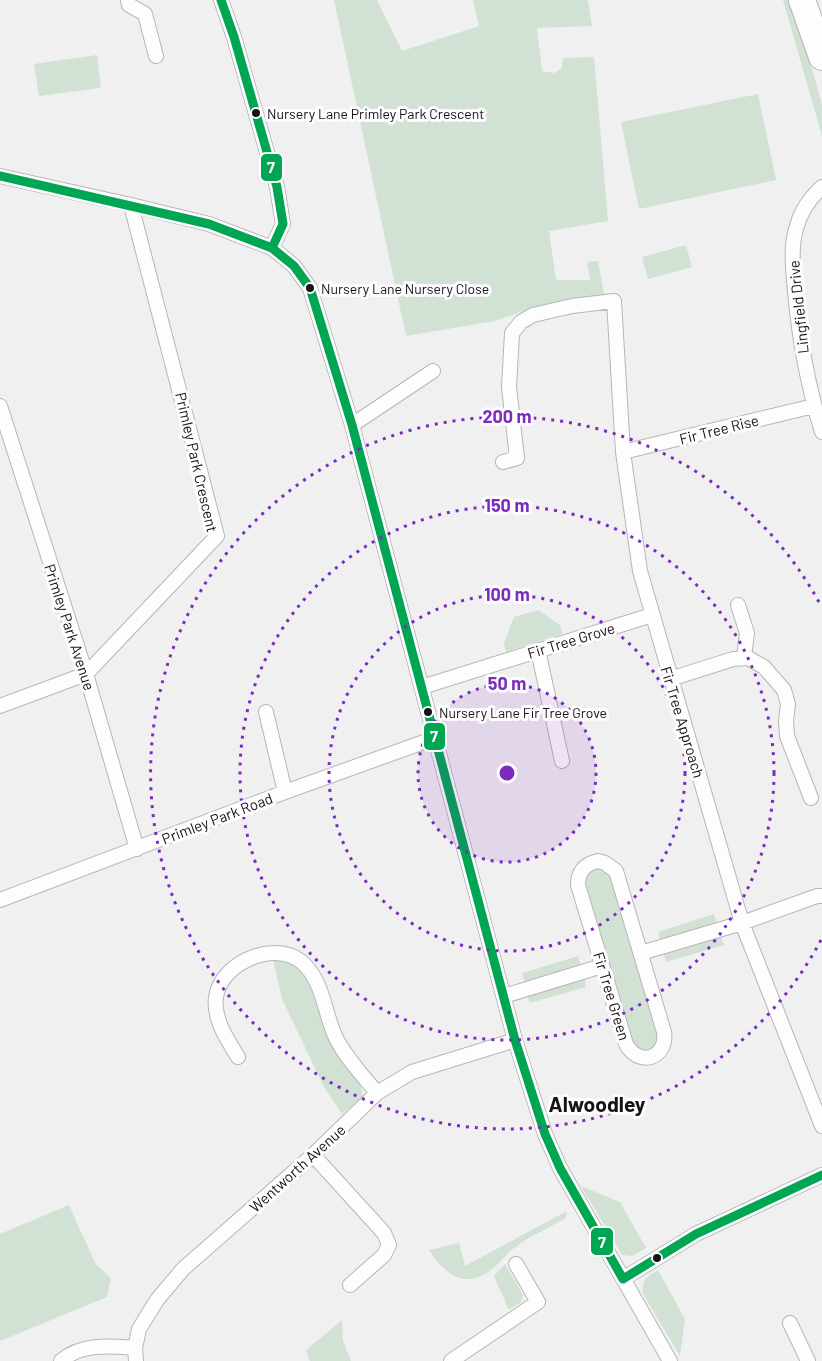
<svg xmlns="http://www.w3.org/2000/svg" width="822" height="1361" font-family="Barlow,sans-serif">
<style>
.green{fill:#d1e1d3}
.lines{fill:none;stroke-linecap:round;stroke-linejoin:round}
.street-casing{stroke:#b7b6b7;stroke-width:16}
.highway-casing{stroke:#b7b6b7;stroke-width:28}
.street{stroke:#fdfdfd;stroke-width:14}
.highway{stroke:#fdfdfd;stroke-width:26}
.bus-1-casing{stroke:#fffcff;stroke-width:14}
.bus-1{stroke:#00a651;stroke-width:9}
.ring{fill:none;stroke:#7b2cbf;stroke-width:3;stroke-dasharray:3 6}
.bus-dot{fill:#151415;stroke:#fffcff;stroke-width:2}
.labels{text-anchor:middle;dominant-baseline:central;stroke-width:6;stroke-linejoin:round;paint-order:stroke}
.bus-label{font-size:14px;fill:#151415;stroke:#fffcff;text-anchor:start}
.street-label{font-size:15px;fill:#151415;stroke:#fffcff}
.district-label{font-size:21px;font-weight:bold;fill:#151415;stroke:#fffcff}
.centre{fill:#7b2cbf;stroke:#fffcff;stroke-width:3}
.ring-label{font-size:18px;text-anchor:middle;font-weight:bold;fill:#7b2cbf;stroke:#fffcff;stroke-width:6;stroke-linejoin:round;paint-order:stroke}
.line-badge{stroke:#fffcff;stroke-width:2}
.badge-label{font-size:16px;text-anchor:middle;font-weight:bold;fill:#fff}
</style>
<rect width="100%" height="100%" fill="#f1f0f1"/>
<path class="green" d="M334,0H377L402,51L479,26L473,0H588L592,26L537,28L542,71L554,73L562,68L563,58L594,57L608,221L549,231L556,280H590L587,262L598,261L604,294L532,308L495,321L406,336Z
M783,0H792L822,104V136Z
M97,55L101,88L39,96L34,64Z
M758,94L776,180L639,209L621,122Z
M686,245L692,267L648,279L642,257Z
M538,610L560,625L562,634L506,652L504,643L514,617Z
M601,867L610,873L660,1035L655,1048L647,1052L634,1047L583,885C585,873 589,869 601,867Z
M714,914L717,924L661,942L658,932Z
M720,934L724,945L666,962L663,951Z
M578,956L581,966L525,983L522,973Z
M273,959C284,961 298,965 305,976C318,995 322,1028 335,1050C343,1064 365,1080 362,1097L342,1114L324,1087L282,999Z
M584,977L586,987L530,1003L527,994Z
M581,1186L620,1202L646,1248L632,1256L622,1255Z
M69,1205L95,1263L111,1278L107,1297L0,1341V1234Z
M567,1211L566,1218C550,1227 532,1235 517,1246C509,1251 503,1259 497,1265C468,1291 447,1278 429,1250L459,1243L465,1266Z
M505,1264L523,1295L521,1302L509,1310L494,1276Z
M658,1270L685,1319L680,1356L643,1294C640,1281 648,1276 658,1270Z
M342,1320L343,1341L351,1361H310L306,1350Z"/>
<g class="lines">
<defs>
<path id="street" d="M128,0L129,5L145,14L156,56
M221,0L234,37L277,187L283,224L272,248
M0,176L131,205L209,224L272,248L294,266L310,288L352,425L515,1040L545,1134L560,1168L670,1361
M822,187C811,197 801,211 797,226C790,246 793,270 795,291C799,339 808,386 822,432
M0,406L86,674L137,849
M352,425L433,371
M623,452L814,406
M503,462L517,458L509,387L512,333L521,322L533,315L572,306L614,301L623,452L640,571L742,923L822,1126
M738,605L747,633L744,657
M538,650L562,761
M670,679L733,659L748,658L764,667L784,690L788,704L786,721L787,736L811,798
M422,687L652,615
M0,706L86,674L217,536L131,205
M266,712L285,792
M598,861L605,863L616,871L664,1032C668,1058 639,1068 626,1044L578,885C578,871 585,864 598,861Z
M0,900L285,792L435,738
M641,953L742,923L817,896H822
M504,996L602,966
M238,1057C227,1039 213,1019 216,997C221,961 280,937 306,966C324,986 325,1015 336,1038C346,1058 363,1076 377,1093
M313,1155L384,1233L389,1245L384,1255L350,1285
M623,1279L696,1234L822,1175
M790,1323L808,1361
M61,1361C81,1343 110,1346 135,1348
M136,1361L135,1348L139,1329L157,1300L183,1269L313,1155L377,1093L412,1072L515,1040
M451,1361L538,1302L516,1264"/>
<path id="highway" d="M802,0L822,57"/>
</defs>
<use href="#street" class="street-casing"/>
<use href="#highway" class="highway-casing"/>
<use href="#street" class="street"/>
<use href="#highway" class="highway"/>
<defs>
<path id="bus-1" d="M221,0L234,37L277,187L283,224L272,248
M0,176L209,224L272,248L294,266L310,288L352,425L515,1040L545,1134L560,1168L623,1279L696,1234L822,1175"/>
</defs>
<use href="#bus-1" class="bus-1-casing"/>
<use href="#bus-1" class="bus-1"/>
</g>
<circle cx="507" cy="773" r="89" fill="#7b2cbf" fill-opacity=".12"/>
<g class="ring">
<circle cx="507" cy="773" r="89"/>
<circle cx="507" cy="773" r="178"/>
<circle cx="507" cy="773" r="267"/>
<path d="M821 940A356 356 0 1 1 821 606"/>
</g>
<g class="bus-dot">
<circle cx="256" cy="113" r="5"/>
<circle cx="310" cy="288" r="5"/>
<circle cx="428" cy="712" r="5"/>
<circle cx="657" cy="1258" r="5"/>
</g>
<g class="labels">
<g class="bus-label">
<text x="267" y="113">Nursery Lane Primley Park Crescent</text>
<text x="321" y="288">Nursery Lane Nursery Close</text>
<text x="439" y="712">Nursery Lane Fir Tree Grove</text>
</g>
<g class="street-label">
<text transform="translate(798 307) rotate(-96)">Lingfield Drive</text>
<text transform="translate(719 429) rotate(-14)">Fir Tree Rise</text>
<text transform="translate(197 462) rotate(77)">Primley Park Crescent</text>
<text transform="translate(70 627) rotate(72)">Primley Park Avenue</text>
<text transform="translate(571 640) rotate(-17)">Fir Tree Grove</text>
<text transform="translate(683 722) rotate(73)">Fir Tree Approach</text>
<text transform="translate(217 818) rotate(-21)">Primley Park Road</text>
<text transform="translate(612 996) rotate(73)">Fir Tree Green</text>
<text transform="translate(297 1168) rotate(-42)">Wentworth Avenue</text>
</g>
<g class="district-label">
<text x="597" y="1103">Alwoodley</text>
</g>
</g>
<circle cx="507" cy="773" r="9" class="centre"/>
<g class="ring-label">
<text x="507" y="423">200 m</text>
<text x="507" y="512">150 m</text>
<text x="507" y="601">100 m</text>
<text x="507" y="690">50 m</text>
</g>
<g class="line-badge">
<rect x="260" y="153" width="23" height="29" rx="6" fill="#00a651"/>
<rect x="423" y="722" width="23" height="29" rx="6" fill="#00a651"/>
<rect x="590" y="1227" width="24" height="29" rx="6" fill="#00a651"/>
</g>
<g class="badge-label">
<text x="271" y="173">7</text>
<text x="434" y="742">7</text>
<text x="602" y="1248">7</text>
</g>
</svg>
